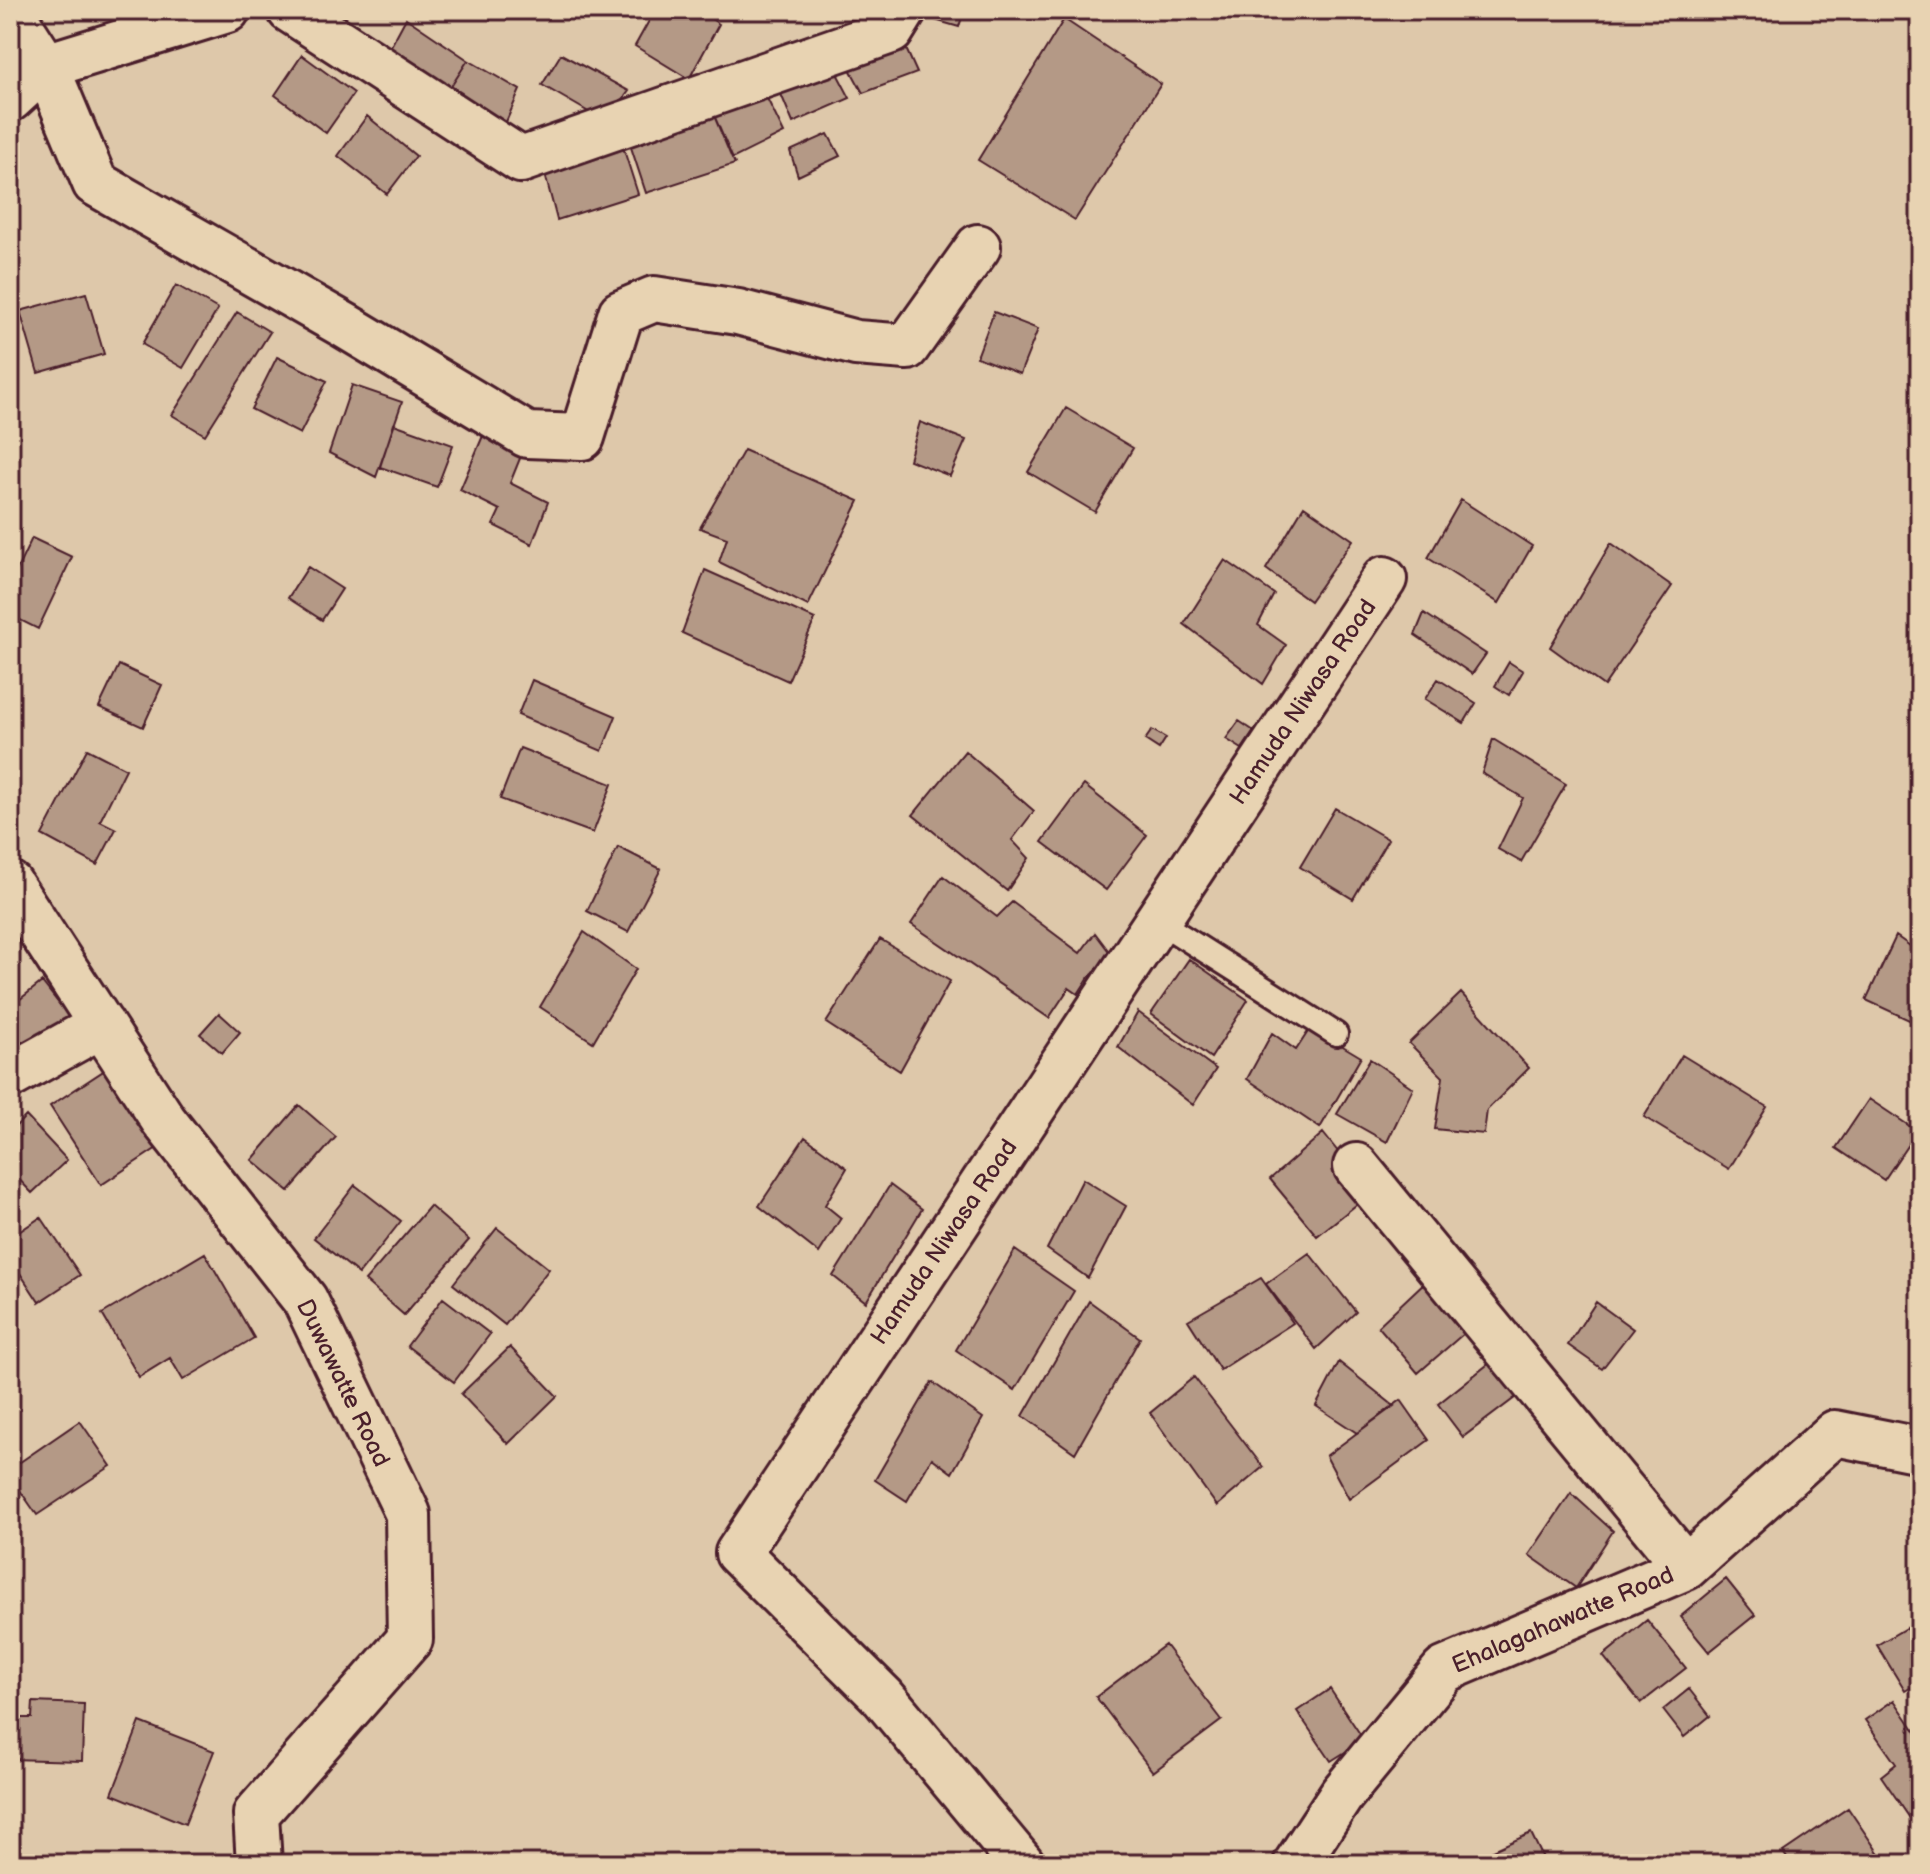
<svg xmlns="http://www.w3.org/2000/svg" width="1930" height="1874" font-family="'Balsamiq Sans',sans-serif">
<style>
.building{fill:#b49986;stroke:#4a1f2b;stroke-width:2}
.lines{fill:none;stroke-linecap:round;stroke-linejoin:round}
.service-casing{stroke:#4a1f2b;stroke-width:28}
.minor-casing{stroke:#4a1f2b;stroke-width:50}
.service{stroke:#e8d3b2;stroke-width:22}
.minor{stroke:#e8d3b2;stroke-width:44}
.labels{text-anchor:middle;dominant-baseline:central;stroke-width:6;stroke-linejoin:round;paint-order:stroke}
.street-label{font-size:24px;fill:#4a1f2b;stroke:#e8d3b2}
</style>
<rect width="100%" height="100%" fill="#dec8aa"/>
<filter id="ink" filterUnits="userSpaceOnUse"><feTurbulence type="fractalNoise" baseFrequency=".0125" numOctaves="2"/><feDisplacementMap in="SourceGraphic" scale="16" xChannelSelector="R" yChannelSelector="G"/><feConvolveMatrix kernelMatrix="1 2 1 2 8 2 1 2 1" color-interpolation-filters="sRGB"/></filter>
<g filter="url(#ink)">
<path class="building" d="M655,10H698L719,24L689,79L635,46Z
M930,10H964L959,27L928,18Z
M406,18L468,60L445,96L384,59Z
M1064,19L1161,84L1075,220L978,160Z
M899,33L917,73L863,93L843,56Z
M561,54L629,91L606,122L542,85Z
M302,55L354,93L326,133L275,95Z
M468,60L520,90L502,131L445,96Z
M831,62L850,98L793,123L776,82Z
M762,88L784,133L732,159L710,106Z
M710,106L735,164L646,193L628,138Z
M367,116L416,156L387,194L338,156Z
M828,134L840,156L798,176L790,151Z
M623,147L638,194L557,220L545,174Z
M176,285L218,309L183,368L142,344Z
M86,293L104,354L38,373L20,311Z
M237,312L270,332L205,435L172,415Z
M994,312L1038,329L1020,374L977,357Z
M277,357L327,381L300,434L251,409Z
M352,385L402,402L376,477L329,453Z
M1066,408L1133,448L1095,512L1028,472Z
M920,422L966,440L950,476L909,460Z
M394,424L453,445L437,487L380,467Z
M485,431L523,451L510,483L548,502L532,544L493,525L500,510L460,490Z
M744,450L859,501L808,606L719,562L727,538L700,528Z
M1461,500L1532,546L1499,603L1428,558Z
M1304,506L1353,540L1310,601L1266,569Z
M32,538L72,557L38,629L10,615V584Z
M1611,543L1672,586L1604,686L1550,647Z
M1225,560L1274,594L1258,625L1286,645L1263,684L1184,624Z
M308,567L342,589L322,620L288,598Z
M705,570L815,619L788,681L682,633Z
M1424,613L1486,654L1472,674L1415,635Z
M1509,662L1523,671L1509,695L1495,686Z
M119,665L162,685L143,727L99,707Z
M1438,679L1476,703L1464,723L1425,699Z
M532,680L616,716L602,751L518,715Z
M1239,721L1254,731L1242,749L1226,739Z
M1152,730L1166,738L1159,749L1145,740Z
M1493,739L1566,784L1521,862L1498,849L1523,798L1482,773Z
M520,748L612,784L593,833L500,799Z
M87,749L126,769L100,821L116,829L97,865L42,835Z
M965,751L1034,811L1012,840L1029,858L1007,891L913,815Z
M1084,785L1147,835L1106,890L1042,842Z
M1335,808L1388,839L1353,899L1300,867Z
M618,847L661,869L628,932L587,911Z
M943,876L997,917L1012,902L1080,953L1095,933L1114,958L1089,977L1078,994L1069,988L1049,1018L911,924Z
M584,932L636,969L593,1042L540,1007Z
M1896,936L1920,953V1025L1866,1000Z
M880,939L950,981L900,1071L826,1023Z
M1189,959L1248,1000L1211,1058L1151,1014Z
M42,982L74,1023L10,1052V1007Z
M1461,993L1529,1068L1487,1110L1484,1134L1435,1129L1443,1077L1409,1043Z
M1138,1012L1216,1069L1193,1105L1118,1047Z
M219,1013L240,1032L222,1053L200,1034Z
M1311,1027L1361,1057L1320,1128L1247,1079L1272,1033L1296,1050Z
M1682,1055L1767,1107L1729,1169L1644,1117Z
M1370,1059L1413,1088L1387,1142L1337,1114Z
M105,1070L157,1148L101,1185L50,1106Z
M1869,1099L1917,1131L1884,1180L1836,1148Z
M299,1105L336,1137L289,1191L252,1160Z
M26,1116L67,1160L32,1193L10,1170V1132Z
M1323,1133L1371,1193L1317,1236L1270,1179Z
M805,1137L847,1168L825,1205L841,1218L819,1253L759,1206Z
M1083,1179L1126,1206L1088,1278L1047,1249Z
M355,1185L401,1221L359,1274L314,1238Z
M890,1185L922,1209L866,1302L833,1276Z
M430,1206L469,1240L404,1315L365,1281Z
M41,1217L80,1275L39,1302L10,1258V1238Z
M497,1228L549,1269L505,1325L453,1284Z
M1015,1250L1074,1291L1015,1390L956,1350Z
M205,1253L254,1338L183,1380L170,1358L139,1377L102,1314Z
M1309,1253L1356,1312L1316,1349L1266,1284Z
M1261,1278L1293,1323L1220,1370L1188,1320Z
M1427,1280L1470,1328L1418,1373L1378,1326Z
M443,1298L490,1334L454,1382L407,1346Z
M1089,1301L1140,1338L1075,1453L1023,1416Z
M1596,1302L1633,1329L1602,1369L1568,1345Z
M510,1347L557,1396L508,1444L461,1394Z
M1501,1354L1528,1388L1463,1437L1438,1404Z
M1339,1362L1394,1406L1357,1433L1316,1406Z
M1194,1377L1263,1467L1217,1506L1150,1413Z
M932,1382L983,1418L952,1473L932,1458L907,1501L875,1480Z
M1401,1400L1429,1440L1349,1499L1326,1456Z
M80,1421L111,1466L37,1515L10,1476V1469Z
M1571,1493L1613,1531L1576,1588L1529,1555Z
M1726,1579L1755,1615L1709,1652L1680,1617Z
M1647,1620L1686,1668L1641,1703L1603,1656Z
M1906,1628L1915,1644L1920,1641V1682L1905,1691L1877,1645Z
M1165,1645L1222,1720L1153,1772L1096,1697Z
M1330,1689L1364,1740L1331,1761L1297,1711Z
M1689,1689L1710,1716L1684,1737L1663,1710Z
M1894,1700L1920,1738V1815L1912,1821L1881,1776L1896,1764L1865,1720Z
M33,1702L84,1704L82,1761L10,1759V1718H32Z
M140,1722L214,1751L185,1824L112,1794Z
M1848,1808L1886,1864H1791L1783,1852Z
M1531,1833L1546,1864H1473L1471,1860Z"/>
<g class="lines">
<defs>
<path id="service" d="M1158,921L1336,1034"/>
<path id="minor" d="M10,10L46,66L95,183L344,325L527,435L582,437L621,313L654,299L738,312L856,343L907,347L978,247
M290,10L521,160L891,31L904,10
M10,99L46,66L227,10
M10,884L164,1121L305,1300L408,1514L410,1639L256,1814L259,1864
M10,1076L102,1025
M1356,1166L1686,1567
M1022,1864L883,1697L738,1553L1384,579
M1296,1864L1342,1794L1444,1670L1686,1567L1835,1433L1920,1450"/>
</defs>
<use href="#service" class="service-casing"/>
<use href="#minor" class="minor-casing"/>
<use href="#service" class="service"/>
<use href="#minor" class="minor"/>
</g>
</g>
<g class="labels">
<g class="street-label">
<text transform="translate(1303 702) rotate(-56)">Hamuda Niwasa Road</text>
<text transform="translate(944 1242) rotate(-56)">Hamuda Niwasa Road</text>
<text transform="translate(343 1383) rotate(64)">Duwawatte Road</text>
<text transform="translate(1563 1620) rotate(-23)">Ehalagahawatte Road</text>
</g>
</g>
<rect width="1930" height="1874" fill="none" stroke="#e8d3b2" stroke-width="40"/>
<rect x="20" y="20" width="1890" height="1834" fill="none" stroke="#4a1f2b" stroke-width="3" filter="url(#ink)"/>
</svg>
